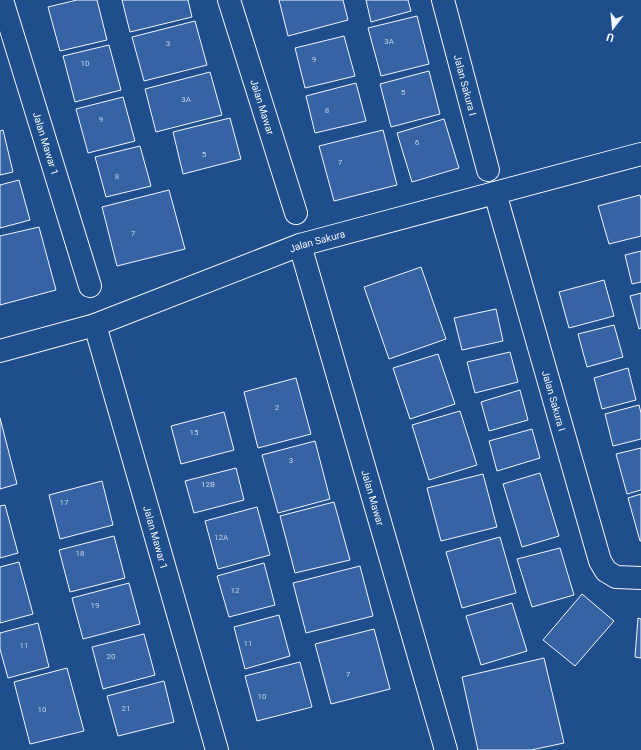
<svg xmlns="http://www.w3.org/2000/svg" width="641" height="750" font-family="Roboto,sans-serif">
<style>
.building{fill:#3563a3;stroke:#f2f6ff}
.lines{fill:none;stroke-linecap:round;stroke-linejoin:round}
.minor-casing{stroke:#f2f6ff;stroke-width:24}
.minor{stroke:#1f4e8c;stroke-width:22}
.labels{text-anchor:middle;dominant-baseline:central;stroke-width:3;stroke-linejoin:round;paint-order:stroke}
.number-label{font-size:8px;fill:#c3d1e8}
.street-label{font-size:10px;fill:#f2f6ff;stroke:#1f4e8c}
</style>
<rect width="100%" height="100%" fill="#1f4e8c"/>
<path class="building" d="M77,0H97L107,40L60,51L48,7Z
M122,0H188L192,17L130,32Z
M279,0H343L348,20L288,36Z
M366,0H408L411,11L371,22Z
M417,16L429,64L381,76L368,28Z
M195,21L207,65L144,81L132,37Z
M344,36L355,76L305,88L295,48Z
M109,45L121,90L75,102L63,56Z
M429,71L440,114L391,127L380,84Z
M210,72L222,115L156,132L145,89Z
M356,83L366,121L315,133L306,96Z
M123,97L135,141L88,153L76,109Z
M230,118L241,159L183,174L173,132Z
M444,119L459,168L412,182L397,133Z
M3,130L13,172L0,175V131Z
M383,130L397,185L334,201L319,146Z
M140,146L151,186L106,197L95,157Z
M19,180L30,220L0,228V185Z
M169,190L185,249L117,266L102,207Z
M640,195L641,199V236L609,244L598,206Z
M39,227L56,290L0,305V236Z
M641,251V282L632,284L625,255Z
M421,267L446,339L389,359L364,287Z
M604,280L614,316L569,328L559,292Z
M641,293V328L639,329L630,296Z
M496,309L503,341L462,350L454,318Z
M614,325L623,357L587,367L578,334Z
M510,352L518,382L475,393L467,362Z
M438,354L455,404L410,419L393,368Z
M628,368L636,400L602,409L594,378Z
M296,378L311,434L258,448L244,392Z
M520,390L528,420L489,431L481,402Z
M639,405L641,413V439L613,446L605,414Z
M460,411L477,465L429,480L412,425Z
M224,412L234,450L181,464L171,426Z
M0,418L17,484L0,489Z
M532,429L540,458L497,471L489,441Z
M315,441L330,499L278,513L262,455Z
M641,448V490L627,494L616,454Z
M236,468L244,500L194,513L185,481Z
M540,473L559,536L522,547L503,484Z
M483,474L497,527L441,541L427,488Z
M102,481L113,525L60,539L49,495Z
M641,494V541H640L628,498Z
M334,502L350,560L295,573L280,516Z
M5,505L18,553L0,558V506Z
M257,507L270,555L218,569L205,521Z
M114,536L125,578L70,592L59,550Z
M500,537L516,593L462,608L446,552Z
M560,548L574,595L532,607L517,559Z
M19,562L33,614L0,623V567Z
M264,563L275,605L229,617L217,576Z
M360,566L373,616L306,633L293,583Z
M129,583L140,624L83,639L72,598Z
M582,594L614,621L575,666L543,640Z
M512,603L527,651L481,665L466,616Z
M279,615L290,656L245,669L234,627Z
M638,618L641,619V658L635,657Z
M38,623L49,667L8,678L0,649V633Z
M374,629L390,689L331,704L315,644Z
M144,634L155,675L103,689L92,647Z
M544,658L564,743L531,750H478L462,677Z
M300,662L312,707L257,721L245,676Z
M67,668L84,731L30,744L14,682Z
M164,681L174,722L118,736L107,696Z"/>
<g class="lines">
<defs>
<g id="minor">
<path id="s1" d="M2,0L90,286"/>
<path id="s2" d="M229,0L296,213"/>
<path id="s3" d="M443,0L488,170"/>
<path id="s4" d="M495,193L600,561L606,571L616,577L641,578"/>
<path id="s5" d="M300,245L446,750"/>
<path id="s6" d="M95,325L217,750"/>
<path id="s7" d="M0,351L95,325L300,245L641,154"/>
</g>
</defs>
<use href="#minor" class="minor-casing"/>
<use href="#minor" class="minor"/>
</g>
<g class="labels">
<g class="number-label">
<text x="389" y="41">3A</text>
<text x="168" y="43">3</text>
<text x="314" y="59">9</text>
<text x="85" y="63">10</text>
<text x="403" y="92">5</text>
<text x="186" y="99">3A</text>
<text x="327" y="110">8</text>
<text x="101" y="119">9</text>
<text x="417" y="142">6</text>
<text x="204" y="154">5</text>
<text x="340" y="162">7</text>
<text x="117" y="176">8</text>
<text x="133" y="233">7</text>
<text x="277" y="407">2</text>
<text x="194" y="432">15</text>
<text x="291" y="460">3</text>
<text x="208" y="484">12B</text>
<text x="64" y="502">17</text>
<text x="221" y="537">12A</text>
<text x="80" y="553">18</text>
<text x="235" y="590">12</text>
<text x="95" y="605">19</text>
<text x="248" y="643">11</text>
<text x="24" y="645">11</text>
<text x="111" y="656">20</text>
<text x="348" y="674">7</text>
<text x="262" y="696">10</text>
<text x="126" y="708">21</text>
<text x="42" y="709">10</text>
</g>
<g class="street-label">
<text stroke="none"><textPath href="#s3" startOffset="88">Jalan Sakura I</textPath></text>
<text stroke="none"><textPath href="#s2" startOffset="112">Jalan Mawar</textPath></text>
<text stroke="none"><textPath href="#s1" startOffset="150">Jalan Mawar 1</textPath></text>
<text stroke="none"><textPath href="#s7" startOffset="336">Jalan Sakura</textPath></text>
<text stroke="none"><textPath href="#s4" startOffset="216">Jalan Sakura I</textPath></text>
<text stroke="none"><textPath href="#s5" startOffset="263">Jalan Mawar</textPath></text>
<text stroke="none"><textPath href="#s6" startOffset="221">Jalan Mawar 1</textPath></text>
</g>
</g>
<g transform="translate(613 28) rotate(196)" stroke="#1f4e8c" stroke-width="3" paint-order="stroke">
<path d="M0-3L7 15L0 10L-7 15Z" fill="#f2f6ff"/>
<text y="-6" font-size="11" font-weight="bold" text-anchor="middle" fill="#f2f6ff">U</text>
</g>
</svg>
